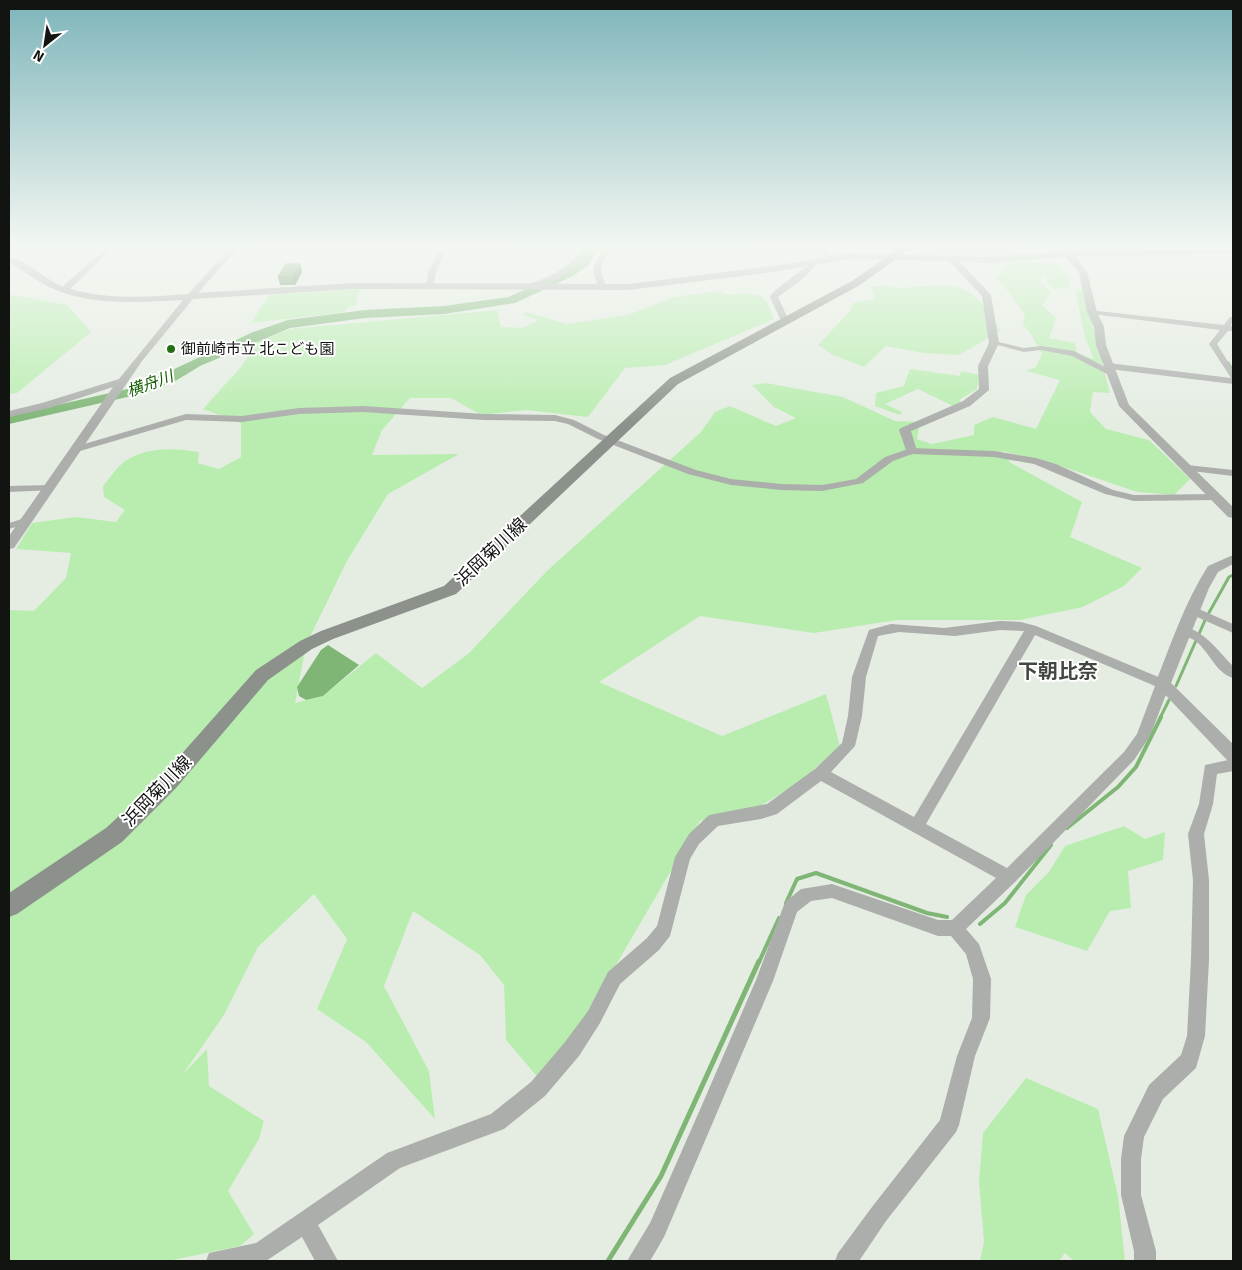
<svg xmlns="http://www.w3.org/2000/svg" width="1242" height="1270" font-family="Signika,'Noto Sans JP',sans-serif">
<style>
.green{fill:#b9edb0}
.water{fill:#7fb676}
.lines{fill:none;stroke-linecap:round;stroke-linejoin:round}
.stream-far3{stroke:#7fb676;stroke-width:2}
.stream-far2{stroke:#7fb676;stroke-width:3}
.stream-far1{stroke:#7fb676;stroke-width:4}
.stream{stroke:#7fb676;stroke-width:5}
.river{fill:#7fb676;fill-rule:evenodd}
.minor{fill:#abaeaa;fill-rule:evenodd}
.tertiary{fill:#abaeaa;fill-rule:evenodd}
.secondary{fill:#8c918b;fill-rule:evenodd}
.wall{fill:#4a7843}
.shaded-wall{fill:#3c6137}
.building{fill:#568b4e;stroke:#3c6137}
.poi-dot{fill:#237016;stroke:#fff;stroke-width:2}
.labels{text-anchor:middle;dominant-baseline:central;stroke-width:4;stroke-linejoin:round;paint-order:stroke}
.far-poi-label{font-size:15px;fill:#111411;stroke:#fff;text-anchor:start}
.far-water-label{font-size:16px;font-style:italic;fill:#135f04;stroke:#fff}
.street-label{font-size:18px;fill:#111411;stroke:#fff}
.quarter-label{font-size:20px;font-weight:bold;fill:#414840;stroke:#fff}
</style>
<rect width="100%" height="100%" fill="#e5ede3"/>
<path class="green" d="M1018,262L1062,265L1060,269L1070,278L1069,285L1071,288L1054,289L1046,280L1045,274L1039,281L1051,292L1042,305L1056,318L1049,338L1075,343L1077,353L1094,359L1085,337L1075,289L1083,290L1110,393L1093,392L1090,412L1106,429L1149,440L1190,479L1174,495L1137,492L1055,464L1001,451L1011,463L1082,502L1070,537L1142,568L1124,586L1083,607L1020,620H897L814,633L700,616L599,682L722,736L826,694L840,746L800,782L757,808L700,821L585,1018L540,1080L506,1040L504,985L480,955L413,911L384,986L429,1071L435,1119L366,1042L317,1009L347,939L314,894L258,947L224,1015L183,1074L207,1049L209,1086L264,1121L259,1139L228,1191L254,1234L240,1246L168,1261H9V610L34,611L66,578L71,553L16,549L32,523L76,517L116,522L125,510L104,497L103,486C110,478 116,468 124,462C145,446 175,448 199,452L198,463L219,469L241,457V423L203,409L241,367L258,341L291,329L497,310L501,327L522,328L539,320L524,315L525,312L567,324L628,315L674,297L719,291L730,295L746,293L761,296L767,302L774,319L665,365L625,368L588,417L526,410L481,415L451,398H410L382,430L372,455L459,454L388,494L347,561L306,645L295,703L323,696L376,653L422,688L468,654L548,570L701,432L715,412L730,406L776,426L796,418L774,407L752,385L766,383L843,397L895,421L920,422L917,439L932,444L974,435V425L993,417L1036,429L1060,380L1026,371L1036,367L1042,354L1032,336L1023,324L1025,314L1004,286L996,279L1003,272L1006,264Z
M886,285C896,290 901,288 912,287C965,283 972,285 1000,331L959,355L924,353L886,346L864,367L833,355L818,345L850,311L853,303L875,299L872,287Z
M360,289L355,306H349L345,312L251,323L269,295Z
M12,295L67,305L91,332L17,393L9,394V296Z
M910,369L960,376L961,371L979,375L977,389L959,400L963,405L955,407L918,389L885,404L902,412L900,415L875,406L876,393L904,386Z
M1124,826L1145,839L1165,832L1163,860L1128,871L1131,908L1110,911L1087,951L1015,927L1026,895L1049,872L1065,846Z
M1026,1078L1098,1109L1118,1196L1125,1261H1074L1065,1253L1059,1261H980L984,1242L979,1182L983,1133Z"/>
<path class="water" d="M328,645L359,665L323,696L306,700L299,696L297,687L321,650Z"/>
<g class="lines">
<path class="stream-far3" d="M1228,362L1233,370"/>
<path class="stream-far2" d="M1176,686L1206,618L1229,577L1233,575
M1160,718L1169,700"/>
<path class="stream-far1" d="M1067,828L1118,787L1136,767L1161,717
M786,903L797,879L816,873L927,913L947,917
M980,924L1005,903L1051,845
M759,962L779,918"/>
<path class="stream" d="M608,1261L661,1176L759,961"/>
<path class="river" d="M589,248H599L588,265L573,276L515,303L444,314L365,318L290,328L200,366L177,380L145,393L9,424V416L136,387L253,332L288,320L365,310L444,306L508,297L565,272L580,261Z"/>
<path class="minor" d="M106,248H113L68,291H62V287Z
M441,248H447L436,272L433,286L426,288L428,272Z
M583,248H589C579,265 550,289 529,288V284C551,277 570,267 583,248Z
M619,248H637L609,253C597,268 600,271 607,288L600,290C591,270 591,266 605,250Z
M816,248H823L834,258L829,259Z
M812,262L818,263L805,277L778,297L789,321L782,323L770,297C775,288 802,271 812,262Z
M1089,310L1224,325L1230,317H1233L1231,326L1233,327V331H1228L1217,344L1233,370V384L1109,369L1115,373L1111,376L1072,356L1041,350L1024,352L990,343L994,341L1024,348L1041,346L1074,351L1105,367L1109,363L1231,378L1209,344L1220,330L1092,314L1088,312Z
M363,406L484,414L555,415L574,420L604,435L696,470L731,479L781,484L822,485L856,479L885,457L911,448L994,451L1036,458L1056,464L1113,490L1134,495L1217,494L1222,497L1217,500L1134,501L1105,494L1034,464L994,457L912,454L893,461L863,483L822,491L781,490L731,485L688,474L598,439L568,424L555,421L484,420L363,412L299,414L242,422L186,420L80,451L77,452L72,449L74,447L186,414L242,416L299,408Z
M1187,465L1233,470V476L1183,470V466Z
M50,485L54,486V490L9,492V486Z
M25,518L30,521L29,523L9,529V523Z
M1192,606L1233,624V633L1188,613L1186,610Z
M1000,621L1021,622L1036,626L1168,681L1170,684L1150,736L1134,760L1015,882L966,929L979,944L991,979L990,1018L975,1056L959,1125L956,1132L886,1221L859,1261H835L838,1253L872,1207L940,1120L957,1056L972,1018L973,979L966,954L951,936H938L832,898L811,901L797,912L773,981L664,1237L650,1261H627L650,1223L702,1105L756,980L785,902L801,889L832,884L938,920H952L996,878L821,781L777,814L761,819L718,826L699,844L690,859L670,936L659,950L620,984L600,1023L579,1056L545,1096L504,1129L400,1168L318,1225L338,1261H315L302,1237L266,1261H206L209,1253L256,1243L387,1153L491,1114L531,1082L565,1042L588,1011L608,972L647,938L657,926L675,857L689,834L709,815L767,804L815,769L842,743L848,716L852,677L869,630L891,624L944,628ZM1000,630L1024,631L914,817L831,772L855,746L862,716L866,677L878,636L899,632L955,636ZM1035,635L1155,686L1137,734L1124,752L1007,868L926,824Z
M1183,626C1207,633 1216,649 1233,666V678C1218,674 1210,655 1200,645C1195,639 1185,636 1179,633L1177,630L1179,627Z
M1233,759V771L1217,774L1213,804L1204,834L1209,880V960L1205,1036L1196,1068L1163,1099L1144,1137L1141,1159V1195L1156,1251V1261H1134V1251L1121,1195V1159L1124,1136L1149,1085L1181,1055L1187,1036L1191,960L1193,880L1188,834L1199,804L1205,765Z"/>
<path class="tertiary" d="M230,248H238L198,293L352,283L628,284L774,266L849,253L988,257L1061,252L1064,249L1069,251L1233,250V254L1075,256L1087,272L1097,312L1104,327L1106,345L1129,405L1233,507V518L1228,517L1119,406L1096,345L1094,327L1087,312L1079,272L1065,257L988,263L959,261L991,295L999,343L988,366L989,390L970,406L911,431L917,451L911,455L907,453L899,430L901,428L963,401L979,389L978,366L989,343L982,296L949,261L849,259L774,272L628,290L352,289L193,299L142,361L14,548L9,549V536L113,387L49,408L9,417V411L42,403L119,379L183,300C141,302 96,306 56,290C39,283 24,271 9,262V257C28,261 44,279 62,286C102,301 147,297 188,294Z
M1233,555V564L1218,572L1209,588L1171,683L1233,744V762L1227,760L1155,684C1171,644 1185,602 1208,566Z"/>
<path class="secondary" d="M900,248H911L860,285L678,384L456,594L333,639L312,649L268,680L176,788L122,842L17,914L9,917V893L106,828L162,776L256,670L300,641L321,631L444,586L670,378L852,281Z"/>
</g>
<path class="wall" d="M300,264L302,272L295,285H280L278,277Z"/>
<path class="shaded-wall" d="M300,264L302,272L295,285L292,277Z"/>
<path class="building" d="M286,264H300L292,277H278Z"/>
<linearGradient id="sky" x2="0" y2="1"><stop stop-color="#7eb5ba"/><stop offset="0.58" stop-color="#f3f7f2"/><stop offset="1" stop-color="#f3f7f2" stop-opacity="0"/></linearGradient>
<rect width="1242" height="425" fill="url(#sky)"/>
<circle class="poi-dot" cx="171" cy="349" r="5"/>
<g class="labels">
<g class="far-poi-label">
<text x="181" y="349">御前崎市立 北こども園</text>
</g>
<g class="far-water-label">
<text transform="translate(150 384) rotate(-20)">横舟川</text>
</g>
<g class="street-label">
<text transform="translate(491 552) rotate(-43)">浜岡菊川線</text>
<text transform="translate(157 791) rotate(-46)">浜岡菊川線</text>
</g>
<g class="quarter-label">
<text x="1058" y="671">下朝比奈</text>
</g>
</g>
<rect width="1242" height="1270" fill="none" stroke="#111411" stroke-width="20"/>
<g transform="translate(45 45) rotate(210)" stroke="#ffffff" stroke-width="4" paint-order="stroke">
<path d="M0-4L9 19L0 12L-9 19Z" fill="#111411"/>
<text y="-8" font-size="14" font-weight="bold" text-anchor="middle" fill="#111411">N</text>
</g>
</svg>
